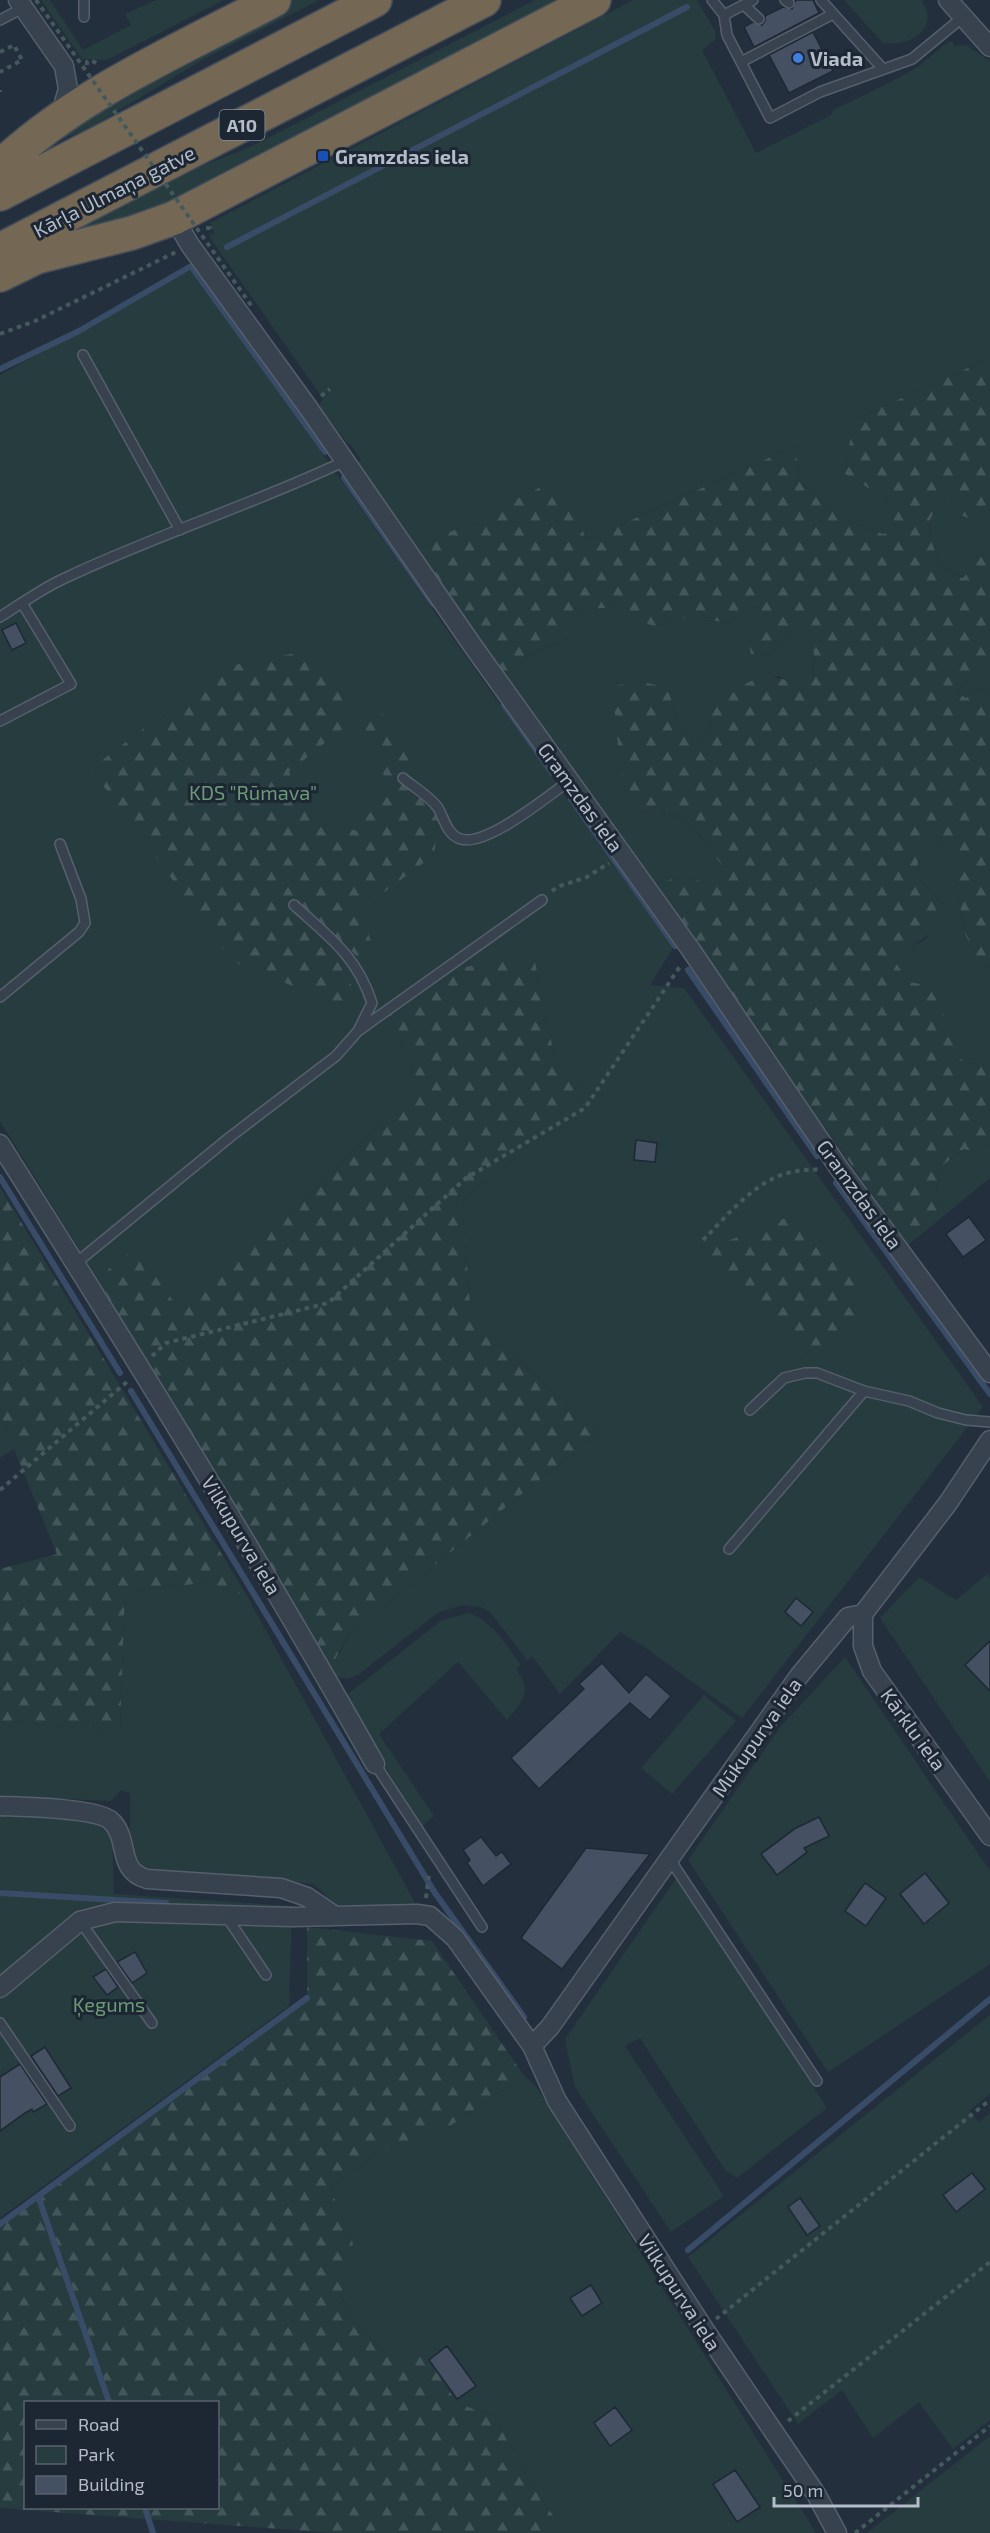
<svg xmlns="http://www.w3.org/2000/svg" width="990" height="2533" font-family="'Exo 2',sans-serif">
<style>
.green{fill:#263c3f}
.forest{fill:url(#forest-firs);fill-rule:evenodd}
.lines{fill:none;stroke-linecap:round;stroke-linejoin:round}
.stream{stroke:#394c67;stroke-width:6}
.building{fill:#455162;stroke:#1f2835;stroke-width:1.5}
.lane-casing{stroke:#565f6c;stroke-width:12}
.street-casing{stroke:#565f6c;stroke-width:21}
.highway-casing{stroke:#434c59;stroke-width:36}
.path{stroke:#44595c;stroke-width:4;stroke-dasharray:4.5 4.5;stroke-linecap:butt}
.lane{stroke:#38414e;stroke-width:9}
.street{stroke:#38414e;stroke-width:18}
.highway{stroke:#746855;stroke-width:33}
.path-bridge{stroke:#44595c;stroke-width:4;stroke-dasharray:4.5 4.5;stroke-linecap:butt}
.shop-dot{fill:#3f7fe0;stroke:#1d2633;stroke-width:2}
.transit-dot{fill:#1a4fb4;stroke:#1d2633;stroke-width:2}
.labels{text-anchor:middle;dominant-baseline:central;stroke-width:6;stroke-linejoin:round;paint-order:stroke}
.shield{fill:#1d2633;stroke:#878f9c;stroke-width:1.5}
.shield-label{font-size:18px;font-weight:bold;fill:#b4bcc9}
.poi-label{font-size:20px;font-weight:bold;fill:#b4bcc9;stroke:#1d2633;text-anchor:start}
.street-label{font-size:20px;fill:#b4bcc9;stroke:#1d2633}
.park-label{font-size:20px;fill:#6b9a76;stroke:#1d2633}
</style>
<defs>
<pattern id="forest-firs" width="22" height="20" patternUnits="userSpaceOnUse" patternTransform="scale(1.5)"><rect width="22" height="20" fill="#263c3f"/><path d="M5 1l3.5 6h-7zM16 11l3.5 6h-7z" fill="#435659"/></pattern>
</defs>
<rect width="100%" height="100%" fill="#242f3e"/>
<path class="green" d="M41,0H50L83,50L131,25L125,14L156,0H224L107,60L82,59Z
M293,0H319L204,59L93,126L44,147L80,111Z
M535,0H575L157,215L73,232L200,167L252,146Z
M633,0H697L715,31V40L702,50L756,153L831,115L833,110C860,97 888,84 914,69C928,61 938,47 952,41L955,46L966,45L990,61V358L853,420L845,474L885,498L897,530L883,534L841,518L799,481L795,446L587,540L556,480L416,549L355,462V459L357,463L361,460L351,445L347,443L319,406L323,399L209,236L215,233L210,223Z
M844,0H921C942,29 909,47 883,43Z
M191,269L673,948L650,985L684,988L983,1407L742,1718L643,1646L620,1632L560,1694L532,1656L527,1660L490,1612L481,1607L463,1605L439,1612L359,1674L348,1679L331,1675L319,1654L339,1655L349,1635L598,1432L471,1318L462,1200L563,1119L587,1089L554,1054L535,962L387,1012L400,1037L418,1084L292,1212L175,1305L136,1249L97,1278L0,1121V375Z
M948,497L981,524L990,519V550L979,558L964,578L942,567C930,537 919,521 948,497Z
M748,606L760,608V621L748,642L751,654C771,658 779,646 792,631H806L814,654L813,681L801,686L777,676L714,707L708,731L700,740C675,735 675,713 669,691C653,681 629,679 612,689L616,713L642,812C651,812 662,811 671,814C695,822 709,849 724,868L722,881L710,884L685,876L652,884L506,675L527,656L563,640L584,609L623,607L654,626L679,618L728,622Z
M986,673H990V695L980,688L966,698L956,692L971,678Z
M938,840L947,849L952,859L965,934L982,967L990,965V1061L972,1064L960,1059L934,988L910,983L895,962L902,951L926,939L943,905L919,878V855L925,843Z
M990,1145V1178L946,1214L936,1189L944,1164L965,1149L977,1153Z
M0,1415L14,1449L0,1458Z
M987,1574L990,1578V1782L880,1618L919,1577L956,1600Z
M207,1583L247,1596L419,1910L338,1908L314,1884L141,1870L130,1849V1793L121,1790L111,1801L0,1796V1721L120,1730L125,1591Z
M469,1613C493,1621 506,1645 521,1665L516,1669C533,1692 523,1701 507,1720L458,1662L379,1734L434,1816L421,1827L344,1697L442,1620Z
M845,1657L990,1871V1964L828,2072L688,1860L781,1726Z
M704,1695L736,1721L672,1794L641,1768Z
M0,1813L90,1818L112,1837L114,1894L292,1906L289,2006L0,2218Z
M677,1877L827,2108L737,2178L725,2170L640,2038L625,2046L724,2196L671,2232L575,2087L565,2039Z
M990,2015V2094L969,2111L979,2122L990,2113V2420L953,2449L919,2402L873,2438L842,2390L798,2424L688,2257Z
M524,2076L536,2086L816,2533H566L529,2482L495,2417L457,2403L418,2345L393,2359L353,2322L342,2297L353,2243L330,2188L381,2150L447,2128Z
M990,2436V2533H867Z"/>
<path class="forest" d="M990,358V519L981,525L962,515L948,497C918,522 930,537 942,567L963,578L979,558L990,550V673L971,678L956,692L966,698L980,688L990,695V965L982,967L965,934L952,859L947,849L938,840L925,843C909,873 923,883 943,905C939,942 911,937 895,962L910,982L934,987L960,1059L972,1064L990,1061V1145L977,1153L964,1149L944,1164L936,1189L946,1214L908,1245L652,884L685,876L710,884L721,881L724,868C709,849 694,820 669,813C657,810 644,816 633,806C619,794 616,711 612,688C629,679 653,681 669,691C675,713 675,735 700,740L708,731L714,707C750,681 755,668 801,685L813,681L814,654L806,631H792C779,646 771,658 751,654L748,642L760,621V608L748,606L728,622L679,618L654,626L631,618L623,607L584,609L563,640L527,656L506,675L416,549L557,479L587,540L795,446L799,481L841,518L883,534L897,530L885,498L845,474L853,420Z
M306,651L337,680L348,724L289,772L312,823L359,831L386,780L360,723L371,701L421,759L397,781L440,812L434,855L360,910L374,950L360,959L290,895L286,908L339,957L357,998L346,1008L232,961L91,769L223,667Z
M493,960L535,962L554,1054L587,1089L563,1119L462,1200L471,1318L598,1432L349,1635L335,1659H327L319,1654L97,1278L136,1248L175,1304L292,1212L418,1084L400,1037L387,1011L441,974Z
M0,1187L247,1596L206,1583L125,1591L120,1730L0,1721V1569L57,1554L0,1415Z
M793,1215L854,1264L860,1324L803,1356L705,1250Z
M307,1927L432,1941L524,2076L447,2128L381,2150L330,2188L353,2243L342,2298L353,2322L393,2359L418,2344L457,2403L495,2417L529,2482L566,2533H333L0,2508V2224L307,1998ZM26,2402H218V2508H26Z"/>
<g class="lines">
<path class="stream" d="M227,247L687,7
M0,369L79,331L191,266L325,452
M344,478L433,604
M504,705L552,773
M571,799L675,946
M688,970L817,1156
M0,1177L120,1373
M836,1183L990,1394
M131,1391L435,1893L524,2017
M0,1893L166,1903
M38,2196L109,2402
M0,2224L307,1998
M688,2250L990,1999
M145,2508L153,2533"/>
</g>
<path class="building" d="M796,0H813L819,13L754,47L744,27L753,22L762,25L765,21V16L783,7L792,9Z
M813,32L833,71L789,93L769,55Z
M16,623L26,643L12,650L2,630Z
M636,1140L657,1143L655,1162L634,1160Z
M969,1217L986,1240L963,1257L946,1234Z
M796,1598L813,1612L801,1626L785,1612Z
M990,1641V1691L965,1665Z
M602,1663L629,1693L646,1674L671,1696L650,1720L630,1703L539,1789L511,1758L584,1689L579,1684Z
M819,1817L829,1836L804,1848L807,1852L777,1875L761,1854L796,1828Z
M481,1837L496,1856L502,1852L511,1864L483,1886L467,1863L470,1860L463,1850Z
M586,1848L650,1854L562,1969L521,1938Z
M925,1873L949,1903L924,1924L900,1894Z
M865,1883L886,1898L866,1926L845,1911Z
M135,1952L147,1973L132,1983L117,1962Z
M106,1969L118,1987L107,1995L93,1977Z
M45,2047L71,2088L58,2096L31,2056Z
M20,2064L47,2104L33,2112L32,2109L25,2113L0,2131V2077Z
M972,2173L985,2189L956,2212L943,2195Z
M800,2198L820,2226L807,2235L788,2207Z
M591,2285L602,2303L582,2316L570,2298Z
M447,2346L476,2386L457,2399L429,2360Z
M615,2407L632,2430L610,2446L594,2423Z
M735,2470L760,2507L737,2522L713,2484Z"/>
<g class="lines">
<defs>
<path id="lane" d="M84,0V17
M712,0L724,15L727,35L770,118L820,92L912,59L963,17
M785,0L789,3
M821,0L883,69
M744,5L759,19
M724,15L753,0
M0,20L23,8
M741,62L833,14
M83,355L180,530
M0,617C21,604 41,589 63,579C155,535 252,505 345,461
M0,721L71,684L22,603
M403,778C413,787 430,796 438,808C444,818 446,832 458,838C482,851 549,795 569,781
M294,905C329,937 357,956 372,1003L359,1029
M0,997L79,932L85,923L81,899L60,844
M75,1264L230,1137L336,1056L358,1031L542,900
M750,1410L784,1378L805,1373H817L864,1391L909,1401L938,1413L966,1420L990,1422
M729,1549L864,1391
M375,1764L482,1927
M669,1858L817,2081
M226,1916L266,1975
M80,1921L152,2023
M0,2023L70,2126"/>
<path id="street" d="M18,0L64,66L68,89L60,117
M948,0L990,47
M174,218L190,245L307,406L475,649L691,950L839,1168L990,1373
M0,1144C129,1348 256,1553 375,1764
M863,1614V1646L872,1671L990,1836
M0,1806C23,1807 94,1808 110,1820C131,1838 115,1870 147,1879L281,1888L307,1897L335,1916
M0,1988L80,1921L115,1912L292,1917L417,1914L430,1916L455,1938L532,2046L557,2101L704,2329L816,2494L837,2533
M532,2046L550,2027L799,1676L848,1617L863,1614L948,1503L990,1440"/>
<path id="highway" d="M0,167C78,93 180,50 274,0
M0,194L375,0
M0,250L484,0
M0,275L37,257L132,233L174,218L594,0"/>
</defs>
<use href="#lane" class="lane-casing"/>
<use href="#street" class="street-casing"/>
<use href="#highway" class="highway-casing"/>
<path class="path" d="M0,52L14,45L22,60L0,72
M87,65V62L90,60L99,64
M0,90V92
M0,334L35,321L176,252
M321,396L330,389
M552,891L557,887L587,877L609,863
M703,1240C728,1215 756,1179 792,1172C801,1170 811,1170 821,1169
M152,1356L166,1343L328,1303L466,1178L585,1108L681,965
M0,1490L128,1381
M426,1898L429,1873
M716,2319L990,2100
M788,2421L990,2262
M855,2533L990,2426"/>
<use href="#lane" class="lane"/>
<use href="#street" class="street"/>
<use href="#highway" class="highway"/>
<path class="path-bridge" d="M36,0L253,308
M206,228H210L209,233"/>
</g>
<circle class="shop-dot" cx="798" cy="58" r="6"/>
<rect class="transit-dot" x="317" y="150" width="12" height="12" rx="3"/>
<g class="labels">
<rect class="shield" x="219.5" y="110" width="45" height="30" rx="4.5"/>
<g class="shield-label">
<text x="242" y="125">A10</text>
</g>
<g class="poi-label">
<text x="810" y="58">Viada</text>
<text x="335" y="156">Gramzdas iela</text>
</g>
<g class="street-label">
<text transform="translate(114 191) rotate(-27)">Kārļa Ulmaņa gatve</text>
<text transform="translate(581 797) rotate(54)">Gramzdas iela</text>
<text transform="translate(860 1194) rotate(54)">Gramzdas iela</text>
<text transform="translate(242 1535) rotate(59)">Vilkupurva iela</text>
<text transform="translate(914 1729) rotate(54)">Kārklu iela</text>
<text transform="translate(756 1737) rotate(-55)">Mūkupurva iela</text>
<text transform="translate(680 2292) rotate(57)">Vilkupurva iela</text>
</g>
<g class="park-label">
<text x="253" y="792">KDS "Rūmava"</text>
<text x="109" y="2004">Ķegums</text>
</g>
</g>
<rect x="24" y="2401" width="195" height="108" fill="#1d2633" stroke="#59626f" stroke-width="1.5"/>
<rect x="36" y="2420" width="30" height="9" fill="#38414e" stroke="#59626f" stroke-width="1.5"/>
<text x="78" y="2431" font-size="18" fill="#b4bcc9">Road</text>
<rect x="36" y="2446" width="30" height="18" fill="#263c3f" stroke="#59626f" stroke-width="1.5"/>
<text x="78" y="2461" font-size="18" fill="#b4bcc9">Park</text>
<rect x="36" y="2476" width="30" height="18" fill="#455162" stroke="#59626f" stroke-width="1.5"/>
<text x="78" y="2491" font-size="18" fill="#b4bcc9">Building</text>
<path d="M774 2497v9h144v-9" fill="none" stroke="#b4bcc9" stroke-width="3"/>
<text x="783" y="2497" font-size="18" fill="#b4bcc9" stroke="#1d2633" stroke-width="4.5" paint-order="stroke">50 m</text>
</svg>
